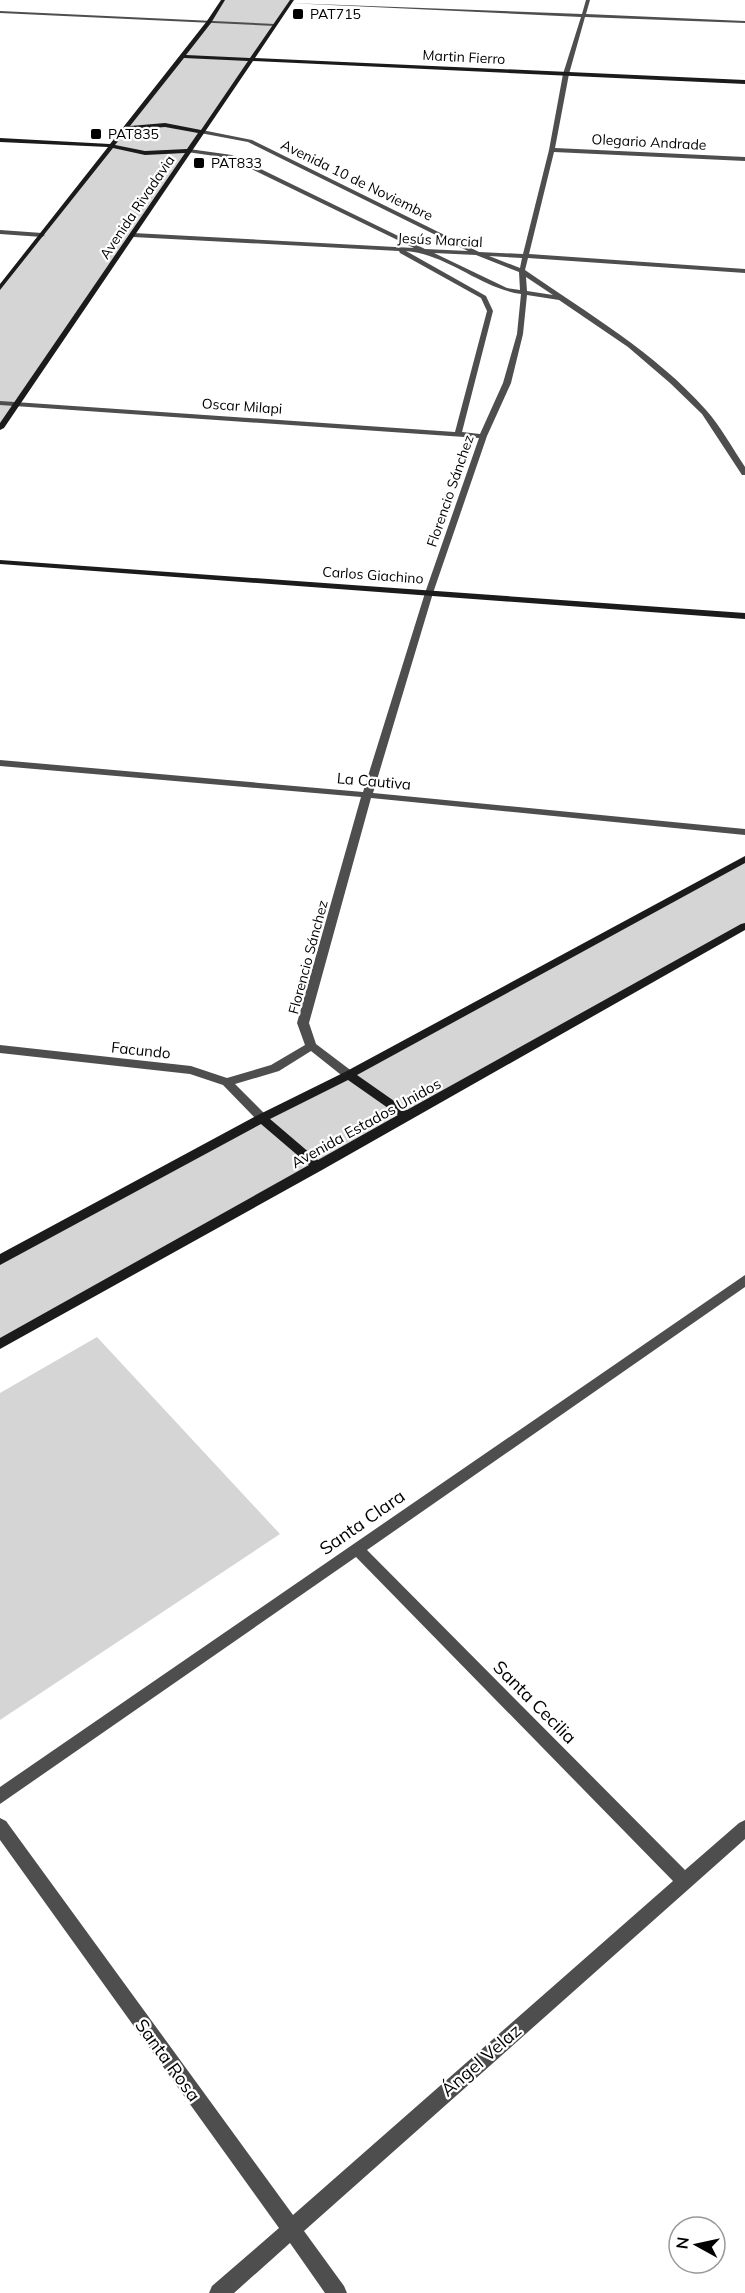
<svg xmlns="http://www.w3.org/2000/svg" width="745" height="2293" font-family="Mulish,sans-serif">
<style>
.green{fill:#d5d5d5}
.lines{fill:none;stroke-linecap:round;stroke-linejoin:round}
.street{fill:#4e4e4e;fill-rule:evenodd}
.secondary{fill:#1b1b1b;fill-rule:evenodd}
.poi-dot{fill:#000;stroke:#fff;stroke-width:2}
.labels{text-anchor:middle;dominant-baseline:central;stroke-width:4.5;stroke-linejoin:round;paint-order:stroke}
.far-poi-label{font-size:14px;fill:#000;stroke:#fff;text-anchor:start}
.far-street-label{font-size:14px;fill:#000;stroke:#fff}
.street-label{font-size:15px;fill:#000;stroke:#fff}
.near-street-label{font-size:18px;fill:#000;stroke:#fff}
</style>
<rect width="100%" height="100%" fill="#fff"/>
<path class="green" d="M223,0H292L0,428V288Z
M745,859V926L0,1344V1260Z
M97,1337L280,1534L0,1720V1393Z"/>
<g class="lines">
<path class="street" d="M586,0H590L586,14L745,21V23L585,17L569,74L555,148L745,157V161L554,152L529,254L745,269V273L528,258L525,270C587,313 656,353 706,410C721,427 733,449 745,467V475H742L702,414L670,383L628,347L559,300L527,295L523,334L511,383L487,436L433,593L373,793L745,829V835L371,798L309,1023L316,1044L353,1072L355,1075L353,1078H345L311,1051L279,1071L235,1084L266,1115L268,1118L262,1122L258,1121L223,1085L190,1074L0,1053V1045L191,1066L227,1078L271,1065L305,1045L297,1023L361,797L0,766V760L363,792L425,593L479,438L0,405V401L455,432L487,311L481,298L400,253L399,251L133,237L130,235L133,233L414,248L229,158L187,152L189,149L232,155L425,249L468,251L248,142L200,133L202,130L252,140L479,252L523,254L549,150L563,74L581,17L288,3L582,14ZM406,251C447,254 480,288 521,294L517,334L503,383L480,434L462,432L493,311L486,296ZM434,253L476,255L519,272L520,290L507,288ZM489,256L522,258L520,268ZM526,277L553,295L527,291Z
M0,11L275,24L277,25L275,26L0,13Z
M0,230L42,233L45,235L42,237L0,234Z
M745,1275V1287L367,1550L685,1870L739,1823L745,1820V1839L304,2231L344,2286L347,2293H325L290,2243L234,2293H209L212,2286L279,2228L0,1840V1818L6,1821L293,2215L673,1881L356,1557L0,1804V1787Z"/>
<path class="secondary" d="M221,0H225L211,23L186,55L250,58L290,0H294L255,58L745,80V84L253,61L4,428L0,430V423L185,153L145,155L113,148L0,290V284L108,147L0,142V138L110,144L207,21ZM184,58L248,61L201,130L165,123L130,126ZM165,127L198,133L187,149L145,151L115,145L127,130Z
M0,560L745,613V619L0,564Z
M745,856V863L357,1075L407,1110L741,924L745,923V930L322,1170L0,1349V1338L309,1165L261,1124L0,1265V1254L258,1115L345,1072ZM348,1080L398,1115L318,1160L270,1119Z"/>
</g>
<g class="poi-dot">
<rect x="292" y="8" width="12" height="12" rx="3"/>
<rect x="90" y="128" width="12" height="12" rx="3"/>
<rect x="193" y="157" width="12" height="12" rx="3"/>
</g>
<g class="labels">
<g class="far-poi-label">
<text x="310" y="14">PAT715</text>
<text x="108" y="134">PAT835</text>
<text x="211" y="163">PAT833</text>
</g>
<g class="far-street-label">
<text transform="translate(464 57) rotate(3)">Martin Fierro</text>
<text transform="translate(649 142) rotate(3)">Olegario Andrade</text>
<text transform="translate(357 180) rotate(26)">Avenida 10 de Noviembre</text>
<text transform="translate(137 207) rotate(-56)">Avenida Rivadavia</text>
<text transform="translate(440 240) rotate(3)">Jesús Marcial</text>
<text transform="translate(242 406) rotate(4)">Oscar Milapi</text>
<text transform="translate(450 491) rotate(-71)">Florencio Sánchez</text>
<text transform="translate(373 575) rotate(4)">Carlos Giachino</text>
<text transform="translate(308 957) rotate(-75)">Florencio Sánchez</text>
</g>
<g class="street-label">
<text transform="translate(374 781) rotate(5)">La Cautiva</text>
<text transform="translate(141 1050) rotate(6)">Facundo</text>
<text transform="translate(366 1123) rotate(-29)">Avenida Estados Unidos</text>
</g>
<g class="near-street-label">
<text transform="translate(362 1522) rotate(-35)">Santa Clara</text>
<text transform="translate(535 1702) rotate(45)">Santa Cecilia</text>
<text transform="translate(168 2060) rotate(54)">Santa Rosa</text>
<text transform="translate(481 2060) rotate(-41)">Ángel Velaz</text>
</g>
</g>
<g transform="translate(697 2245) rotate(278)"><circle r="28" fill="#ffffff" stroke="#999999" stroke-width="1.5"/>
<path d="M0-4.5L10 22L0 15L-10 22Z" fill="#000000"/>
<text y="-9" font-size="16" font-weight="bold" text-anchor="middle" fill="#000000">N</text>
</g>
</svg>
